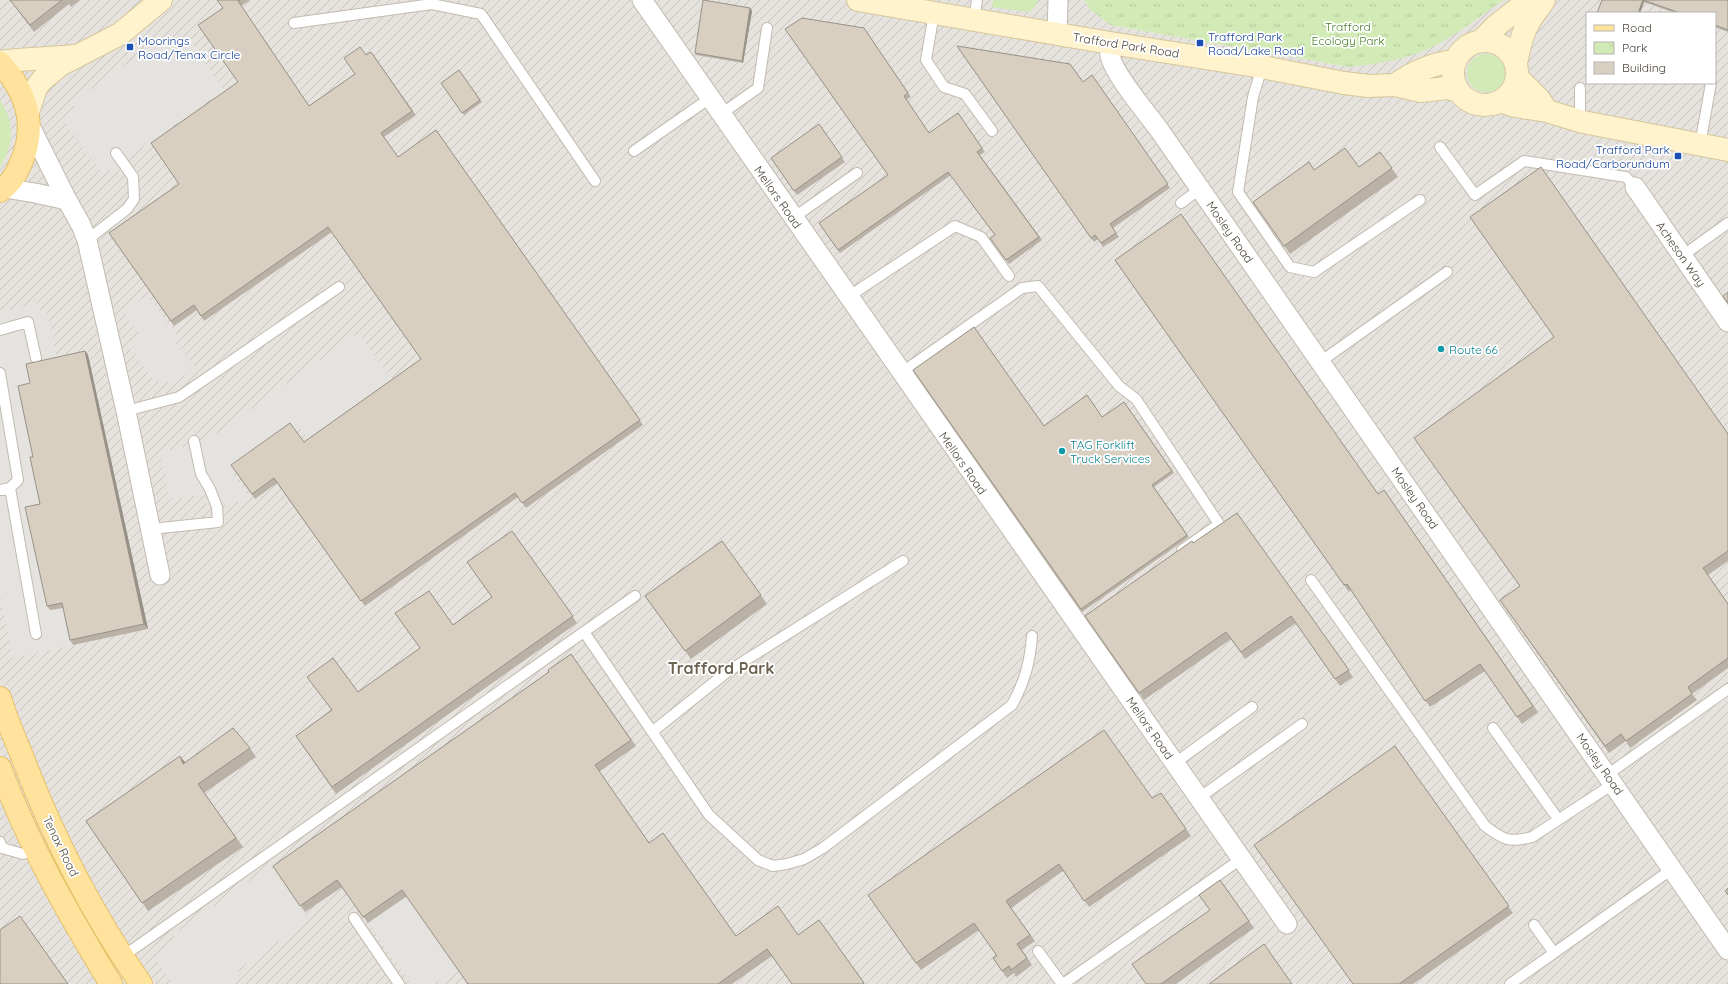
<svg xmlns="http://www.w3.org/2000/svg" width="1728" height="984" font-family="Quicksand,sans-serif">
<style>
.industrial{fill:url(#industrial-furrows);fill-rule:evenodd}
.grass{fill:#d2eab5}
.park{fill:url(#park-tufts)}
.parking{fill:#e5e3e0}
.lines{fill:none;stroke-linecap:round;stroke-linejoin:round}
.lane-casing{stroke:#c2bbae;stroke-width:12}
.street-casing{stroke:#c2bbae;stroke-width:21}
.secondary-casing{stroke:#d6c79b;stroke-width:24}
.primary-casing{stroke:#e6c16a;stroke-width:24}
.lane{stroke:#fff;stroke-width:10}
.street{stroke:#fff;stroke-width:19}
.secondary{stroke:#fff3cd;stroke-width:22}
.primary{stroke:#ffe39c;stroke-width:22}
.wall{fill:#bab2a6}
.shaded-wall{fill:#979187}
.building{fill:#d8cfc1;stroke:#979187}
.transit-dot{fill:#1a4fb4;stroke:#fff;stroke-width:1.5}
.culture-dot{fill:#0f9aa8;stroke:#fff;stroke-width:1.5}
.labels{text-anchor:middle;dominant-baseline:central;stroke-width:3.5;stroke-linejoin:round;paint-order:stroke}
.park-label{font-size:12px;fill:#4a7f2a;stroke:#fff}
.transit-label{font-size:12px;fill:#164399;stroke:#fff;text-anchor:start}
.street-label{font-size:12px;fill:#4b4439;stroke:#fff}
.culture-label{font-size:12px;fill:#0d838f;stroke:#fff;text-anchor:start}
.district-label{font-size:16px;font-weight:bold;fill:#6e6250;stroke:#fff}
</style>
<defs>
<pattern id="industrial-furrows" width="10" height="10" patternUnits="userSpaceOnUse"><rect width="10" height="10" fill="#e6e2dd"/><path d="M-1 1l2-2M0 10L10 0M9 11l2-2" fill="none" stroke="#c7c3be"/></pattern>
<pattern id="park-tufts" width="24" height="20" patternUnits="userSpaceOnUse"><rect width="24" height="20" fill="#d2eab5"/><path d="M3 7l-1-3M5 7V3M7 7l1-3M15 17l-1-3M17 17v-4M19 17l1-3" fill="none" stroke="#b6ca9c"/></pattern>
</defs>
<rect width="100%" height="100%" fill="#f6f3ec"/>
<path class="industrial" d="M0,0H1084L1091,10L1110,25L1349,67L1409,56L1438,44L1504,0H1728V984H0ZM1587,13H1715V83H1587Z"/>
<path class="grass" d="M993,0H1038L1035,7L1029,12L992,7Z
M1467 73a19 19 0 1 1 38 0a19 19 0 1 1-38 0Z
M0,100C15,122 14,145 0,167Z"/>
<path class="park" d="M1084,0H1504C1482,14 1461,32 1438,44C1410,59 1380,64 1349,67L1110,25L1091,10Z"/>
<path class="parking" d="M168,35L177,48L189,40L224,90L103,175L64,120L77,111L71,103Z
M147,295L180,340L176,343L195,368L174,383L154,381L129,346L141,337L123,312Z
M38,303L41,314L47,312L58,362L43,508L50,610L65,607L73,645L13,658L0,596V313Z
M358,333L393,380L309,440L297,425L231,471L250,498L229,505L207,506L205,494L170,499L160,452L203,443Z
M270,866L309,920L238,970L241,976L230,984H173L154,957L176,941L173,935Z
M407,896L457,969L435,984H411L368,923Z"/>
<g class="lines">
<defs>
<path id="lane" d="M934,13L926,60L944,87L965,94L992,131
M974,20L977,0
M294,23L432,4L481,14L595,181
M1262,67L1253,97L1238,192L1290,267L1314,272L1420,200
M1580,88V111L1583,122
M721,114L758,88L767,28
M1700,145L1711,83
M1440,147L1475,195L1524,161L1626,177L1635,187
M634,151L710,98
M1181,203L1200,189
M793,218L857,173
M87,240L127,209L134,199L133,177L116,153
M1682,256L1728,223
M848,297L955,226L981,237L1009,276
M0,330L28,322L36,358
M1320,362L1447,272
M0,373L18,480L10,488L0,490
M901,373L1022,288L1038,286L1119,386L1136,399L1219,524L1182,550
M126,411L179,397L339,287
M10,488L36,634
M151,529L218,522L217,507L210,489L201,474L194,441
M1311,580L1485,826C1504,840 1509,843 1532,837L1613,784
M584,632L709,815L758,860L773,866L787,864L804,859L823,848L1012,705C1025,681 1030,662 1032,636
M1493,728L1558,819
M652,732L727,672L903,561
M1175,763L1252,707
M1607,775L1728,689
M1199,798L1302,724
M0,842L2,848L23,854L36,851
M354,918L399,984
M1534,925L1554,953L1672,869
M1038,951L1062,984
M122,957L635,596
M1063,984L1241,859
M1510,984L1554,953"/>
<path id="street" d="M642,0L1287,924
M1057,34L1058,0
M1110,43C1110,47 1109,52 1110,56C1115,76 1147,113 1160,131L1728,950
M29,124L67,200L81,225L87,240L126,411L160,575
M1635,187L1728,322
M5,188L35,193L67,200"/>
<path id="secondary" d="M858,0L1110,43L1262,67L1344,83L1369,86L1395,85L1421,91L1447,88L1458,91
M1481,41L1496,26L1529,0
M1453 73a32 32 0 1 1 64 0a32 32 0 1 1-64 0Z
M0,62C24,58 49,59 73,56
M1516,63C1519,50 1521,35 1528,24C1532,15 1539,9 1544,0
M1517,77L1539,99L1547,111
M1395,85C1413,72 1434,63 1456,61
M1500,101L1515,106L1547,111L1583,122L1728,150
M28,112L36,88L42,80L60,65L120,34L161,0"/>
<path id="primary" d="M0,63C27,92 38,127 20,165C16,175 9,185 0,191
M0,698C6,720 16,740 24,761C54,839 93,915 141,984
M0,768C28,844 69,915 111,984"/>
</defs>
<use href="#lane" class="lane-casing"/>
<use href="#street" class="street-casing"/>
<use href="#secondary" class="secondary-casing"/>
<use href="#primary" class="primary-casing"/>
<use href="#lane" class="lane"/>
<use href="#street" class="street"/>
<use href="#secondary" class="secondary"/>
<use href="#primary" class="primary"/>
</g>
<path class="wall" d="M10,0H80L71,7L69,4L34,32Z
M217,0H250L241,6L309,106L355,74L366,55L371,52L416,115L384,137L398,157L436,130L643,425L526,508L518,497L365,606L277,483L255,499L231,465L304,442L421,359L332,232L204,321L197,310L174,326L109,233L179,184L238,82L223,8Z
M1602,0H1728V32L1715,27V13H1675L1644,2L1640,13H1597Z
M750,8L752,11L743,63L696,55L695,53Z
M864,28L911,97L906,100L929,133L958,113L985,152L980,155L1042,240L1009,264L990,238L995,235L951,175L840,253L819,223L888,175Z
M957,46L1083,82L1092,75L1170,188L1113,228L1119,237L1103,247L1098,239L1094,242Z
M459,70L482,102L464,115L441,83Z
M819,124L845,162L797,195L771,158Z
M1380,152L1398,177L1290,254L1253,202L1314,170L1359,167Z
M1115,260L1378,494L1384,490L1538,712L1522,724L1485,671L1430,707L1351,590L1349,592Z
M1554,337L1728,434V561L1708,575L1728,604V668L1692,694L1697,700L1630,748L1626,741L1609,753L1500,600L1520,586Z
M85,351L88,355L148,629L73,645L70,640L63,608L50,610L47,606L40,504L30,383Z
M913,370L1044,426L1102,417L1124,402L1174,473L1154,487L1189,537L1082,612Z
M1237,513L1353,677L1340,686L1296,623L1245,659L1231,639L1144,700L1085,616L1193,543Z
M512,531L577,623L336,794L296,736L492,597Z
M722,541L767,604L691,659L645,596Z
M571,654L636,746L599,772L649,843L736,936L798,935L819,920L865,984H792L772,956L732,984H468L407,896L368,923L342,887L305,912L273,866L549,672Z
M1395,746L1513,913L1413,984H1353Z
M250,748L256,757L204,793L243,847L148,911L86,821L180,756L185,762Z
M1161,793L1191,836L1089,907L1063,871L1011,908L1035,941L1022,950L1032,965L1016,977L1014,973L1007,978L993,958L997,956L979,930L921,970L868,895L1152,798Z
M1220,880L1254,928L1176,984H1146L1210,910Z"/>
<path class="shaded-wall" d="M1643,0L1644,2L1640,13H1638Z
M750,8L752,11L743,63L742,61Z
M85,351L88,355L148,629L144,624Z
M180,756L187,765L183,764Z"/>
<path class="building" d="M10,0H62L30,25Z
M217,0H240L238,1L309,106L355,74L344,58L360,47L366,55L371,52L412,111L381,133L398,157L436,130L640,420L522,503L515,493L361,601L274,478L252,494L231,465L290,423L304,442L421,359L328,227L201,316L194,305L171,321L109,233L179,184L151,143L238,82L198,25L223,8Z
M703,0L750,8L742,61L695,53Z
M1602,0H1643L1638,13H1597Z
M1643,0H1728V30L1715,25V13H1680Z
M802,18L864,28L908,93L904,96L929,133L958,113L982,148L977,152L1039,237L1006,260L990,238L995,235L948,172L838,250L819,223L888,175L785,29Z
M957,46L1070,64L1083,82L1092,75L1168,184L1110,224L1116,233L1101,243L1095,235L1091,238Z
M459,70L480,100L462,113L441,83Z
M819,124L842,157L794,191L771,158Z
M1345,148L1359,167L1380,152L1392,168L1284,246L1253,202L1309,162L1314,170Z
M1541,167L1728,434V551L1703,568L1728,604V658L1688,687L1692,694L1626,741L1621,734L1605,746L1500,600L1520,586L1414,438L1554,337L1470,217Z
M1181,214L1378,494L1384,490L1533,706L1517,717L1480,664L1425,701L1347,584L1344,585L1115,260Z
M1728,292V303L1723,296Z
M974,327L1044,426L1087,395L1102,417L1124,402L1172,471L1152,485L1187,535L1081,609L913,370Z
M85,351L144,624L70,640L62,603L47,606L25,507L40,504L30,457H33L18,386L30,383L26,364Z
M1237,513L1349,670L1335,679L1291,616L1241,652L1226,632L1139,693L1085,616L1192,541L1193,543Z
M512,531L573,616L332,787L296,736L332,710L307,677L333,658L358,692L420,648L395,613L429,591L453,625L492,597L467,562Z
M722,541L761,595L685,651L645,596Z
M571,654L631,740L595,765L649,843L663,833L736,936L778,906L798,935L819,920L864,983L863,984H792L767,949L718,984H468L402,890L363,917L337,880L300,906L273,866L549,672L548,670Z
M233,728L250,748L198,784L236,838L142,903L86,821L180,756L183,764Z
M1104,730L1152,798L1161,793L1186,829L1084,901L1059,864L1006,901L1030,935L1017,944L1027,958L1011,970L1009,966L1002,971L993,958L997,956L974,923L916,963L868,895Z
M1395,746L1509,906L1399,984H1353L1254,845Z
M1220,880L1249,921L1161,984H1146L1132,964L1210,910L1199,895Z
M1728,888V895L1725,891Z
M20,916L68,984H0V930Z
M1264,944L1292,984H1209Z"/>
<g class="transit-dot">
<rect x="1196" y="39" width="8" height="8" rx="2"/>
<rect x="126" y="43" width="8" height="8" rx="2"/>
<rect x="1674" y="152" width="8" height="8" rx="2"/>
</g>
<g class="culture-dot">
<circle cx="1441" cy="349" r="4"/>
<circle cx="1062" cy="451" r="4"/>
</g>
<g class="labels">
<g class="park-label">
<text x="1348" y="26">Trafford<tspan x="1348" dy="14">Ecology Park</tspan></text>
</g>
<g class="transit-label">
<text x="1208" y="36">Trafford Park<tspan x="1208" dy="14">Road/Lake Road</tspan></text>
<text x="138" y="40">Moorings<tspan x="138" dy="14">Road/Tenax Circle</tspan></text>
<text x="1670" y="149" text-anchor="end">Trafford Park<tspan x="1670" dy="14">Road/Carborundum</tspan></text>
</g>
<g class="street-label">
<text transform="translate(1126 45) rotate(9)">Trafford Park Road</text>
<text transform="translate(778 197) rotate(55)">Mellors Road</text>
<text transform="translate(1230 232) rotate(55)">Mosley Road</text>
<text transform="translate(1681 254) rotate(55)">Acheson Way</text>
<text transform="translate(963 463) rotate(55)">Mellors Road</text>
<text transform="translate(1415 498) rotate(55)">Mosley Road</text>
<text transform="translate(1150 728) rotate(55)">Mellors Road</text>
<text transform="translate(1600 764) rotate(55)">Mosley Road</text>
<text transform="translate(61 846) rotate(64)">Tenax Road</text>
</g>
<g class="culture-label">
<text x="1449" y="349">Route 66</text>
<text x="1070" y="444">TAG Forklift<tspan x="1070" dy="14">Truck Services</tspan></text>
</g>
<g class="district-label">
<text x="721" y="668">Trafford Park</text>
</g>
</g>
<rect x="1586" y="12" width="130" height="72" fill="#ffffff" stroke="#b7b4b0"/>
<rect x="1594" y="25" width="20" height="6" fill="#ffe39c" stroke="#b7b4b0"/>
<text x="1622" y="32" font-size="12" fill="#4b4439">Road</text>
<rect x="1594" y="42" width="20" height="12" fill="url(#park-tufts)" stroke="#b7b4b0"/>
<text x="1622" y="52" font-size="12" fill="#4b4439">Park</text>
<rect x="1594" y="62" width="20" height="12" fill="#d8cfc1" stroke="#b7b4b0"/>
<text x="1622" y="72" font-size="12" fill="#4b4439">Building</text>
</svg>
